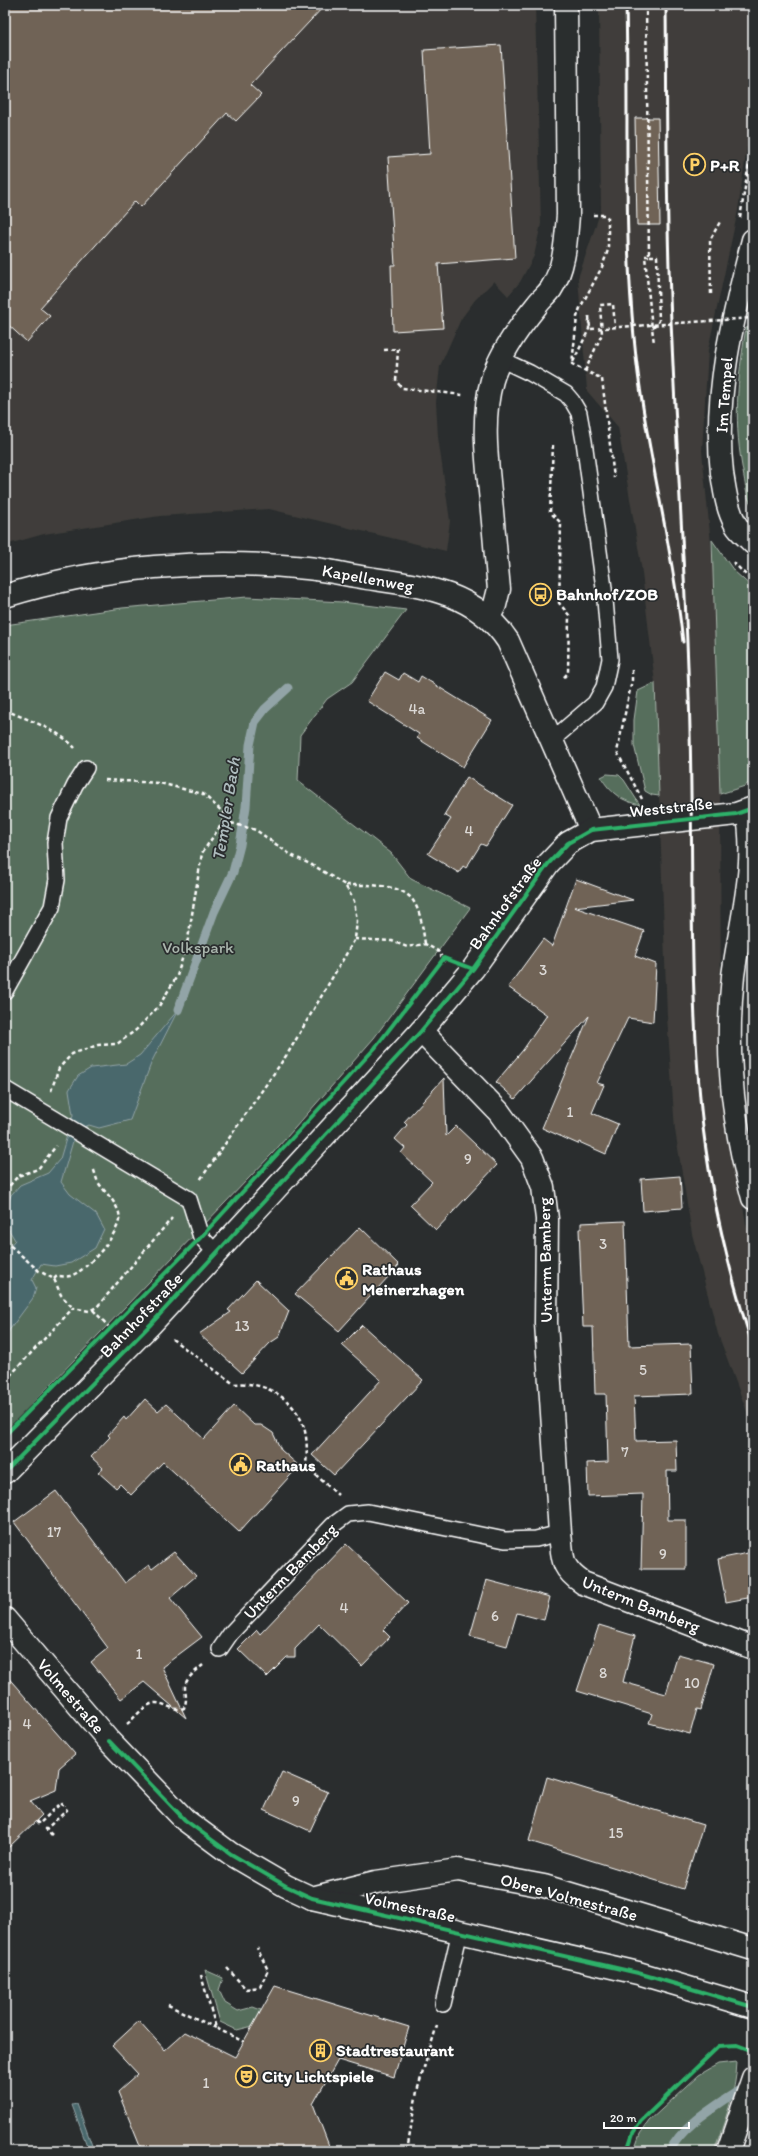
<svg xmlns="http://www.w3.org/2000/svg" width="758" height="2156" font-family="Itim,sans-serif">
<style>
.built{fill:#3f3e3a}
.green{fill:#566e5b;stroke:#aab6ad}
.water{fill:#49676c;stroke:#92a4a7}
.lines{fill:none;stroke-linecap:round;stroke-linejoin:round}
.stream{stroke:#92a4a7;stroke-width:9}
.building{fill:#6f6456;stroke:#fff}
.lane-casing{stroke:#fff;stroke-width:18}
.street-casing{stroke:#fff;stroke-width:25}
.secondary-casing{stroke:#fff;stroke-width:25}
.path{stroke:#fff;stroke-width:2.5;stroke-dasharray:4 3;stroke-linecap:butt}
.lane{stroke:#2a2d2e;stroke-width:15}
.street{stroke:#2a2d2e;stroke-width:22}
.secondary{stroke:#2a2d2e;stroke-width:22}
.rail{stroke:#fff;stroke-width:3}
.path-bridge{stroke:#fff;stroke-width:2.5;stroke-dasharray:4 3;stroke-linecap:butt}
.cycleway-casing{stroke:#2a2d2e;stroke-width:6}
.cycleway{stroke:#2db169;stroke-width:4}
.labels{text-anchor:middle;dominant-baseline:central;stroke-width:3.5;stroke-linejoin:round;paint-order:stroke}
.number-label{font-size:15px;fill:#dbd8d5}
.poi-label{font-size:17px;font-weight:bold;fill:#fff;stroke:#2a2d2e;text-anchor:start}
.street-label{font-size:17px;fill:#fff;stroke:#2a2d2e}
.park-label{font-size:17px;fill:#aab6ad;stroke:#2a2d2e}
.water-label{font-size:18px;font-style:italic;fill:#adbbbd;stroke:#2a2d2e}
</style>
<rect width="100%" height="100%" fill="#2a2d2e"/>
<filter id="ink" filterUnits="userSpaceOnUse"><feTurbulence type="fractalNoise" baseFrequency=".025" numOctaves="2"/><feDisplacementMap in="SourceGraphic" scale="8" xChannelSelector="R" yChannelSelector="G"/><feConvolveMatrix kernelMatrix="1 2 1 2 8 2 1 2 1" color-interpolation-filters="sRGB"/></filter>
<g filter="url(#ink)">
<path class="built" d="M5,5H535L541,224L534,256L520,282L508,296L494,281L475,300L461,319L440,366L436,402L438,437L450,521L446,551L269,509L160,516L44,534L5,545Z
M599,5H752L753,90L750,126L738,210L708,350L702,451L713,565L720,794L721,1022L729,1123L746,1224L753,1248V1428L718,1334L692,1234L675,1130L667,1016L655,683L641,565L618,427L587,391L578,278L601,210Z"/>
<path class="green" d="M753,327V366L749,378L753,379V506C746,499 746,487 744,477C733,423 737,382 746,328Z
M712,540L734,571L753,588V779L745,786L720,794Z
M247,597L342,602L406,610L352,682L327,699L300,735L298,781L391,853L411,879L470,908L374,1038L272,1154L5,1432V625L122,608Z
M655,683L659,796L652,795L645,791L634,745V720L638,691Z
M607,774L619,775L624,780L640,805C622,801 610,793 601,777Z
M205,1970L223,1978L219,1990L225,2003L238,2011L253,2007L261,2010L253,2026L237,2030L220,2022Z
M737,2062C736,2094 724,2122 714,2151H634L640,2134L649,2121L699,2075L718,2064Z"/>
<path class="water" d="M178,1010L152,1061L130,1120L99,1128L89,1125L76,1131L61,1182L70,1194L96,1214L104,1229L95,1248L71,1263L55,1266L41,1264L32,1280L36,1288L33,1298L5,1336V1249L8,1248L15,1240L6,1225V1209L11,1195L20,1185L48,1173L60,1159L73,1115L69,1090L78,1076L91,1068L126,1064L140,1055Z
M77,2104L94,2151H89L72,2105Z"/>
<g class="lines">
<path class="stream" d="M178,1010L214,912L233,872L240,845L246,807L250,745L255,722L265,709L288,688
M670,2151C682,2124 722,2103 745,2086"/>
</g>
<path class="building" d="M5,5H325L250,85L261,95L236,121L227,113L141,207L135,201L40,308L50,316L27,342L5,322Z
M501,45L515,258L438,264L443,328L393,331L391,265H395L388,157L430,154L424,50Z
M635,118H658L660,225H637Z
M385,672L399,680L403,673L418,682L421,676L492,720L463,767L417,738L419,734L367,701Z
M467,777L512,805L486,846L481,844L466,868L463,866L459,873L428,854L451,819L444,815Z
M576,879L633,900L574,907L644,931L635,956L656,964L653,1022L628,1018L597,1083L604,1085L592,1113L618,1124L606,1154L579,1142L578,1144L542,1128L589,1016L515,1099L496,1082L523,1050L547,1015L508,987L543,939L552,946Z
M444,1078L446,1136L456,1126L497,1165L436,1230L410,1205L432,1182L401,1153L405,1148L395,1139L407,1125L404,1122Z
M680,1176L682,1208L643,1211L641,1179Z
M625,1221L629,1346L691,1344L693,1394L634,1396L636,1441L676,1440L677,1471H667L668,1520H686V1569H641L643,1494L588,1496L587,1463L608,1462L606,1394H595L593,1327H583L579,1229H581V1223Z
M360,1227L399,1265L339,1331L295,1294Z
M256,1280L289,1311L279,1337L270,1343L242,1373L199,1334L231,1312L228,1310Z
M362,1325L423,1380L334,1475L312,1455L381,1380L342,1345Z
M145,1399L158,1411L166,1404L204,1439L234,1406L254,1425H261L273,1433L281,1450L299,1466L239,1532L163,1462L131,1495L120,1484L116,1488L98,1472L103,1468L91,1457L110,1437L108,1435L124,1417L126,1420Z
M56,1491L125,1583L149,1565L152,1569L174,1552L196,1576L170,1598L202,1637L162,1667L186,1718L144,1682L121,1699L91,1662L108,1648L14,1522Z
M346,1544L408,1603L383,1630L390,1637L362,1666L319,1624L295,1649V1657H287L267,1677L238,1649L257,1630L260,1634Z
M753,1552V1597L726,1602L718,1559Z
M486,1580L550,1597L544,1620L517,1613L507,1646L470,1636Z
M599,1625L635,1636L623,1682L666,1694L678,1654L714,1664L701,1710L697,1709L690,1734L649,1723L652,1714L577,1691Z
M5,1674L75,1754L59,1768L56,1790L30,1801L42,1815L5,1851Z
M282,1772L328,1792L310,1831L264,1810Z
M547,1777L703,1825L683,1889L529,1841Z
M275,1986L409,2027L394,2077L338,2060L313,2104L331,2151H142L118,2092L138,2074L112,2046L139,2021L165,2050L185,2032L235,2057Z"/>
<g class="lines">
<defs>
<path id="lane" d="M500,359L530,373L566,394L572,401L579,413L584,441L604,588L610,659L604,687L595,703L552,740
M5,991L52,907L57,880L55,843L59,818L75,785L86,768
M5,1089L189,1199L201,1237L217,1254
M220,1649L231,1633L333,1525L348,1514L368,1512L505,1540L536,1539L560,1533
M443,2004L460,1931"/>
<path id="street" d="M753,240C733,317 713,394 722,473C725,492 727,509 736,525C740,532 748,537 753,543
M5,596C101,566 207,558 307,568C327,570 347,575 367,578C421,586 475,591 508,641L591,830
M489,617L495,605L499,589C496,559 494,530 491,501C487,462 481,418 492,380C500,353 519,327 537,305C541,299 547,295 551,289C565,268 566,239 568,215L566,5
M747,811C758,866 740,922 733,976C725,1050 733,1127 753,1198
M421,1031L499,1112L532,1158L543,1187L547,1219L546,1323L560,1533C563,1559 560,1567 583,1583L753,1648
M312,1898L376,1882L458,1870L544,1886L753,1949
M728,2151L753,2078"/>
<path id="secondary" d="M5,1472L151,1324L421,1031L473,969L548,864L568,843L591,830L736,814L753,808
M5,1619L109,1741L185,1820L231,1854L286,1886L312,1898L638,1973L753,2007"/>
</defs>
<use href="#lane" class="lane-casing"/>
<use href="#street" class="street-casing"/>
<use href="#secondary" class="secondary-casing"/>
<path class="path" d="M646,5L649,256H657L659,321L652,328L654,343
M593,215H604L608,218V250L602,267L580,308L577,317L572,364L602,379L614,478
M740,218L753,139
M649,256H645L652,329
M711,294L710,240L721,220
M384,350L398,349L396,381L402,388L463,395
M573,362L589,329V316
M585,371L602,334L600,305L613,304L615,327
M553,445L550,512L561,523L559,603L569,615L568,673L562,679
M733,562L753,582
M632,670V680L617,752L642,799
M5,710C28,720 58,729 75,748
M105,780L160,783L203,794L225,814L231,823L256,830L291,855L316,867L345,885L354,901L357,921L355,939L288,1053L200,1180
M346,885C364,885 399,883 412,899C421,911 423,930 425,944
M355,939L392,941L407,947L425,944L438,951L445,962
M51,1091L59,1068L72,1054L98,1045L117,1044L136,1030L159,1006L177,976L188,939L202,853L221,825L225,814
M5,1191L18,1176L38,1169L56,1146
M5,1241L39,1271L54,1279L61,1295L73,1308
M54,1279L57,1276C61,1276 66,1277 70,1276C86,1272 124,1230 119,1213C115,1200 105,1193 98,1182C96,1178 95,1172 93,1168
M93,1310L110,1328
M172,1339L234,1384C262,1381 291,1396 302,1422C308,1436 307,1451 306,1466L338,1495
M5,1381L73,1308L89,1311L97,1307L172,1218
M127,1724C135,1718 145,1703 156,1703C166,1703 173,1712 184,1708C187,1700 186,1697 185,1689C184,1679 196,1671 203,1665
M36,1821L39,1824L61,1803L67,1810L46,1829L52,1835
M227,1968L246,1989L260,1987L268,1970L257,1948
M201,1975L216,2028L244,2042
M168,2005L216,2028
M407,2151L417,2091L437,2025"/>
<use href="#lane" class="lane"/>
<use href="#street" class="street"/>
<use href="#secondary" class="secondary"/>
<path class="rail" d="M626,5C629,116 623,226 634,337C643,439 672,539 683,642
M666,5C667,102 666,199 670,296C675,430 685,563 689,696C694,833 688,972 701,1109C709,1190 728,1269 753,1347"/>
<path class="path-bridge" d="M589,316L590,329L753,318"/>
<defs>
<path id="cycleway" d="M5,1435L201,1237L375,1048L444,958L473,969
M5,1472L151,1324L421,1031L473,969L548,864L568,843L591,830L736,814L753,808
M109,1741L185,1820L231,1854L286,1886L312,1898L638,1973L753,2007
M627,2151L633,2133L641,2121L719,2046L737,2045L753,2051"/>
</defs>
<use href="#cycleway" class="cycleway-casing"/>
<use href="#cycleway" class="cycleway"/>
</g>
</g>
<defs>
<symbol id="parking-ring" viewBox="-11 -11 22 22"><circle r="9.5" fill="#2a2d2e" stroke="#ffd166" stroke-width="1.5"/><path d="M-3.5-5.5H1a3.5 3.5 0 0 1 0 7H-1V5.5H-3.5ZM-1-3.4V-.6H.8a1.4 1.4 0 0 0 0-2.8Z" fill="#ffd166"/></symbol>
<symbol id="bus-ring" viewBox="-11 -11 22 22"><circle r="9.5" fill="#2a2d2e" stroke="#ffd166" stroke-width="1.5"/><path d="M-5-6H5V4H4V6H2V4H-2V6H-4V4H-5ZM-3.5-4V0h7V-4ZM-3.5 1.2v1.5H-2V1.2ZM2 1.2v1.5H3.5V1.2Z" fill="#ffd166"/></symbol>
<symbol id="civic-ring" viewBox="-11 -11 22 22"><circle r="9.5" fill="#2a2d2e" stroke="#ffd166" stroke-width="1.5"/><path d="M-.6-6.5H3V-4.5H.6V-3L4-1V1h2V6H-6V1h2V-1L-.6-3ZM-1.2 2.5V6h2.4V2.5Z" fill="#ffd166"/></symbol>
<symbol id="building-ring" viewBox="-11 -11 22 22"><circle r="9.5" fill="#2a2d2e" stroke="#ffd166" stroke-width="1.5"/><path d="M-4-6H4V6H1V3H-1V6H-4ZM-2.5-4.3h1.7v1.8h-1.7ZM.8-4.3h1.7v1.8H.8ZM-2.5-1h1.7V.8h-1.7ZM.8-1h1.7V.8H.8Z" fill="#ffd166"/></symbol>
<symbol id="theatre-ring" viewBox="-11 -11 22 22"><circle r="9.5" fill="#2a2d2e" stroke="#ffd166" stroke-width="1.5"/><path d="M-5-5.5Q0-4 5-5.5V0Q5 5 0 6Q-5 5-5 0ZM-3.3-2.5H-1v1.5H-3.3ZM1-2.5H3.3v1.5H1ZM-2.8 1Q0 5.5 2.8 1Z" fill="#ffd166"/></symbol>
</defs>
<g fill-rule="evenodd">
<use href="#parking-ring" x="682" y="152" width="25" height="25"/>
<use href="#bus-ring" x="528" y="582" width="25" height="25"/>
<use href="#civic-ring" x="334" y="1266" width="25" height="25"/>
<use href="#civic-ring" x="228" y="1452" width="25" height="25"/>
<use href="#building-ring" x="308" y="2038" width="25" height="25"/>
<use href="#theatre-ring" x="234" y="2064" width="25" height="25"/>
</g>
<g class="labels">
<g class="number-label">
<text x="417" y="709">4a</text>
<text x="469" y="831">4</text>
<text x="543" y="970">3</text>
<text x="570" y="1112">1</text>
<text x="468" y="1159">9</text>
<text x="603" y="1244">3</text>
<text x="242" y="1326">13</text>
<text x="643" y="1370">5</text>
<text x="625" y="1452">7</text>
<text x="54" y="1532">17</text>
<text x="663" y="1554">9</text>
<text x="344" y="1608">4</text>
<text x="495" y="1616">6</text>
<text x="139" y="1654">1</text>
<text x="603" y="1673">8</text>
<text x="692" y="1683">10</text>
<text x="27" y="1724">4</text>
<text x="296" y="1801">9</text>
<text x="616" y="1833">15</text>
<text x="206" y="2083">1</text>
</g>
<g class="poi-label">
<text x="710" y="165">P+R</text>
<text x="556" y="594">Bahnhof/ZOB</text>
<text x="362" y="1269">Rathaus<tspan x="362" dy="20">Meinerzhagen</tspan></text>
<text x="256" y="1465">Rathaus</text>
<text x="336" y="2050">Stadtrestaurant</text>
<text x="262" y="2076">City Lichtspiele</text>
</g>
<g class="street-label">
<text transform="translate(724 395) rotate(-86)">Im Tempel</text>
<text transform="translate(368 578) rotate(10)">Kapellenweg</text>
<text transform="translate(671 807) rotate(-6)">Weststraße</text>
<text transform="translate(505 903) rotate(-54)">Bahnhofstraße</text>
<text transform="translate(545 1260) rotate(-91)">Unterm Bamberg</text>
<text transform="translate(141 1315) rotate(-46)">Bahnhofstraße</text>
<text transform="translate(290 1571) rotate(-46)">Unterm Bamberg</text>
<text transform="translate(641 1604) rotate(22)">Unterm Bamberg</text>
<text transform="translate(71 1696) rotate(49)">Volmestraße</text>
<text transform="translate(569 1897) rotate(15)">Obere Volmestraße</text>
<text transform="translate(410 1907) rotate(12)">Volmestraße</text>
</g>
<g class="park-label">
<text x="198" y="947">Volkspark</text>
</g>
<g class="water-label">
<text transform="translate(226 809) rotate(-81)">Templer Bach</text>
</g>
</g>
<rect width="758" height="2156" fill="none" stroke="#2a2d2e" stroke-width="20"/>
<rect x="10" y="10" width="738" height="2136" fill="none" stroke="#fff" stroke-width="1.5" filter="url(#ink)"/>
<path d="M604 2122v6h85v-6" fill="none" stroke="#ffffff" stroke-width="2"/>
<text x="610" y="2122" font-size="12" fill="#ffffff" stroke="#2a2d2e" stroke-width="3" paint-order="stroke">20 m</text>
</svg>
